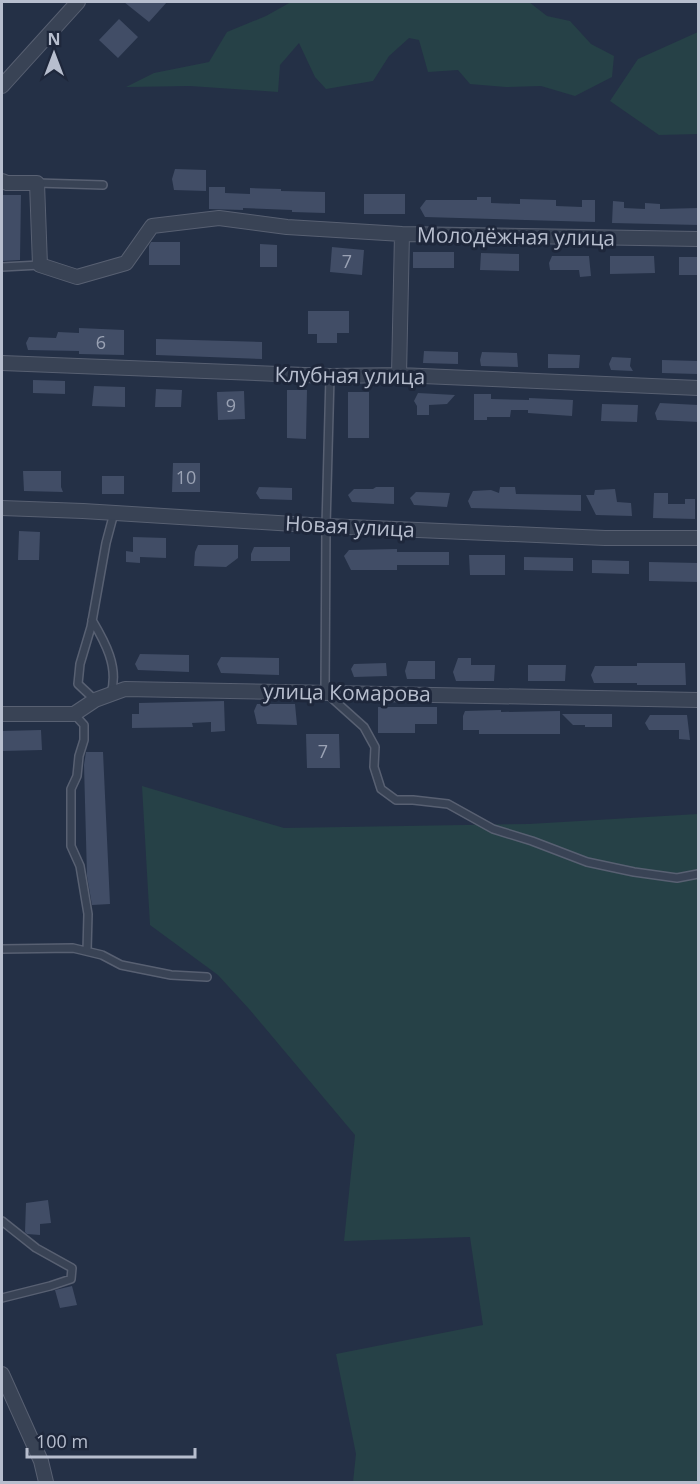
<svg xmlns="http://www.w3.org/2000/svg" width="700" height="1484" font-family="'Open Sans',sans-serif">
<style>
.green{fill:#264147}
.building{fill:#414d66}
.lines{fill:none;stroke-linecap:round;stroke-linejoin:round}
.lane-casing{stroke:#586072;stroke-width:10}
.street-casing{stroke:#586072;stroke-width:16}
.lane{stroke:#394355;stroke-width:7}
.street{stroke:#394355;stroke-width:14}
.labels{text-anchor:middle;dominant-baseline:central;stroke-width:6;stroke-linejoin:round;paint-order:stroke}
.number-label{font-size:18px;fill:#9aa2b4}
.street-label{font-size:21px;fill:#b7bece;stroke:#1e273b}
</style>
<rect width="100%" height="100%" fill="#243046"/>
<path class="green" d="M291,2H529L547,16L570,21L591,44L614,56L612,77L575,96L541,86L506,87L470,84L458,70L428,72L419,40L409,38L389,56L373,81L326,89L315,77L299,43L280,65L278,92L190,86L126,87L154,73L209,62L227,32L266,16Z
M698,32V134L659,135L610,101L638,59Z
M142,786L284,828L529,824L698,814V1482H353L356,1454L336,1354L483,1325L470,1237L344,1241L355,1135L250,1010L218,975L150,925Z"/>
<path class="building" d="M124,2H167L149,22Z
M119,19L138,37L118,58L99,40Z
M175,169L206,170V191L174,190L172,179Z
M209,187H225V193L250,194V188L281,189V191L325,192V213L292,212V210L243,208V210L209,209Z
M364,194H405V214H364Z
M2,195H21L20,260L2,261Z
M477,197H491V203L520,204V199L556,200V206L582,207V200H595V222L425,217L420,208L426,200H477Z
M613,201L624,202V208L645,209V203L660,204V209L699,208V225L612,223Z
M151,242H180V265H149V246Z
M260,244L277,245V267H260Z
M332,247L364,250L362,275L330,272Z
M413,252H454V268H413Z
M481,253L519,254V271L480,270Z
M552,256H589L591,276L580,277L579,270H550L549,263Z
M610,256H654L655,273L610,274Z
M679,257H699V275H679Z
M308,311H349V333H337V343H317V334H308Z
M79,328L124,330V355L79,354V351L28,350L26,343L29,337L56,338L58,332L79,333Z
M156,339L262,342V359L156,355Z
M424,351L458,352V364L423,363Z
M482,352L517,353L518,367L481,366L480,360Z
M548,354L580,355L579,368H548Z
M612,357L631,358L630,366L633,371L611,370L609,364Z
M662,360L697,361V374L662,373Z
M33,380L65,381V394L33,393Z
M94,386L125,387V407L92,406Z
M156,389L182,390L181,407H155Z
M287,390H307L306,439L287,438Z
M244,391L245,419L218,420L217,392Z
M348,392H369V438H348Z
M418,393L455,395L447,404L429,405V415H417V406L414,401Z
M474,394H491V399L529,400V398L573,400L572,416L528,413V410H511L510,417H487V420H474Z
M660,403L698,405L699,422L657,420L655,413Z
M602,404L638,405L637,422L601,421Z
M173,463H200V492H172Z
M23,471H61V487L63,492L24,491Z
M102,476H124V494H102Z
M259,487L292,488V500L260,499L256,493Z
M376,487H394V504L352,502L348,495L354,489H373Z
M500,487H515L516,494L581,495V511L471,508L468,501L473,491L491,490L499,493Z
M615,489L617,502L631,503L632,516L596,515L586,495H594L595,490Z
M416,492L450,493L447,507L414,505L410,498Z
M654,493H668V504H685V499H695V519L653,518Z
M19,531L40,532L39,560H18Z
M133,537L166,538V558L140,557V563L126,562V551L133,552Z
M198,545H238V558L226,567L194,566L195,552Z
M254,547H290V561H251V554Z
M397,549V552H449V565H397V570H351L344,556L349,550Z
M469,555H505V575H470Z
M524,557L573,558V571L524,570Z
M592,560L629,561V574L592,573Z
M649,562L699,563V582L649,581Z
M140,654L189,655V672L138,670L135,664Z
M221,657L279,658V675L221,673L217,664Z
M458,658H471V665H495L494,681H456L453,672Z
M408,661H435V679H407L405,671Z
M386,663L387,676L354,677L351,669L354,664Z
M637,663H685L686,685H637V683H594L591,675L595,666H637Z
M528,665H566L565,681H528Z
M224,701L225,731L211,732V722L192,723L193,727L132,728V714H139V703Z
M257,704H295L297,725L257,724L254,711Z
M378,707H437V724H415V733H378Z
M501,710V712L560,711V734H479V730H463V716L465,711Z
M562,714H612V727H585V725H573Z
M650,715H687L690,740L679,739V730H649L645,723Z
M41,730L42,750L2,751V731Z
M306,734H339L340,768H307Z
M86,752H103L110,904L92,905L87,876L84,765Z
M48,1200L51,1223L40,1224V1235L27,1234L25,1232L26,1203Z
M72,1286L77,1305L60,1308L55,1290Z"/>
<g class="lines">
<defs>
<path id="lane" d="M37,183L103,185
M2,267L40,265
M330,376L326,526L325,692L364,727L375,747L374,767L381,789L396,800H413L448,804L493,829L532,841L587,862L634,872L677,878L698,874
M92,620C105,642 119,667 111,693
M95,700L78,684L80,664L91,627L106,543L114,513
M74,714L84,725V740L79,756L77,776L71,789V846L80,866L88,914L87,951
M2,949L73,948L102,955L121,965L171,975L207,977
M2,1221L36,1248L72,1268L71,1279L50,1286L2,1298"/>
<path id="street" d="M2,86L78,2
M2,181L7,183H37L40,265L77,277L126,263L152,226L219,218L287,227L402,234L698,239
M2,363L330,376L399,375L698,388
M399,375L402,234
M2,508L83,511L326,526L605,538H698
M2,714H74L95,700L125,689L698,700
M2,1374L41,1461L46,1482"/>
</defs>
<use href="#lane" class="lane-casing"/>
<use href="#street" class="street-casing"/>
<use href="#lane" class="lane"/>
<use href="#street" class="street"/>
</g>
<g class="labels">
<g class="number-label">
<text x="347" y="261">7</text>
<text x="101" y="342">6</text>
<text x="231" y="405">9</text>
<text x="186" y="477">10</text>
<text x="323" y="751">7</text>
</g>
<g class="street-label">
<text transform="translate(516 236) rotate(1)">Молодёжная улица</text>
<text transform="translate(350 375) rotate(1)">Клубная улица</text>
<text transform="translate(350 526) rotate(3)">Новая улица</text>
<text transform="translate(347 692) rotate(1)">улица Комарова</text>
</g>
</g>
<rect width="700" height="1484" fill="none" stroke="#b7bece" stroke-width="6"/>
<g transform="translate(54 54)" stroke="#1e273b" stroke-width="4.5" paint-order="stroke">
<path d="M0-4.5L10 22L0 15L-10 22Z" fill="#b7bece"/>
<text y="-9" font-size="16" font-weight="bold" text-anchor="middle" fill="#b7bece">N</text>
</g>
<path d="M27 1448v9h168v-9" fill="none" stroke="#b7bece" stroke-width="3"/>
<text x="36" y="1448" font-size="18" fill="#b7bece" stroke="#1e273b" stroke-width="4.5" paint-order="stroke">100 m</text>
</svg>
